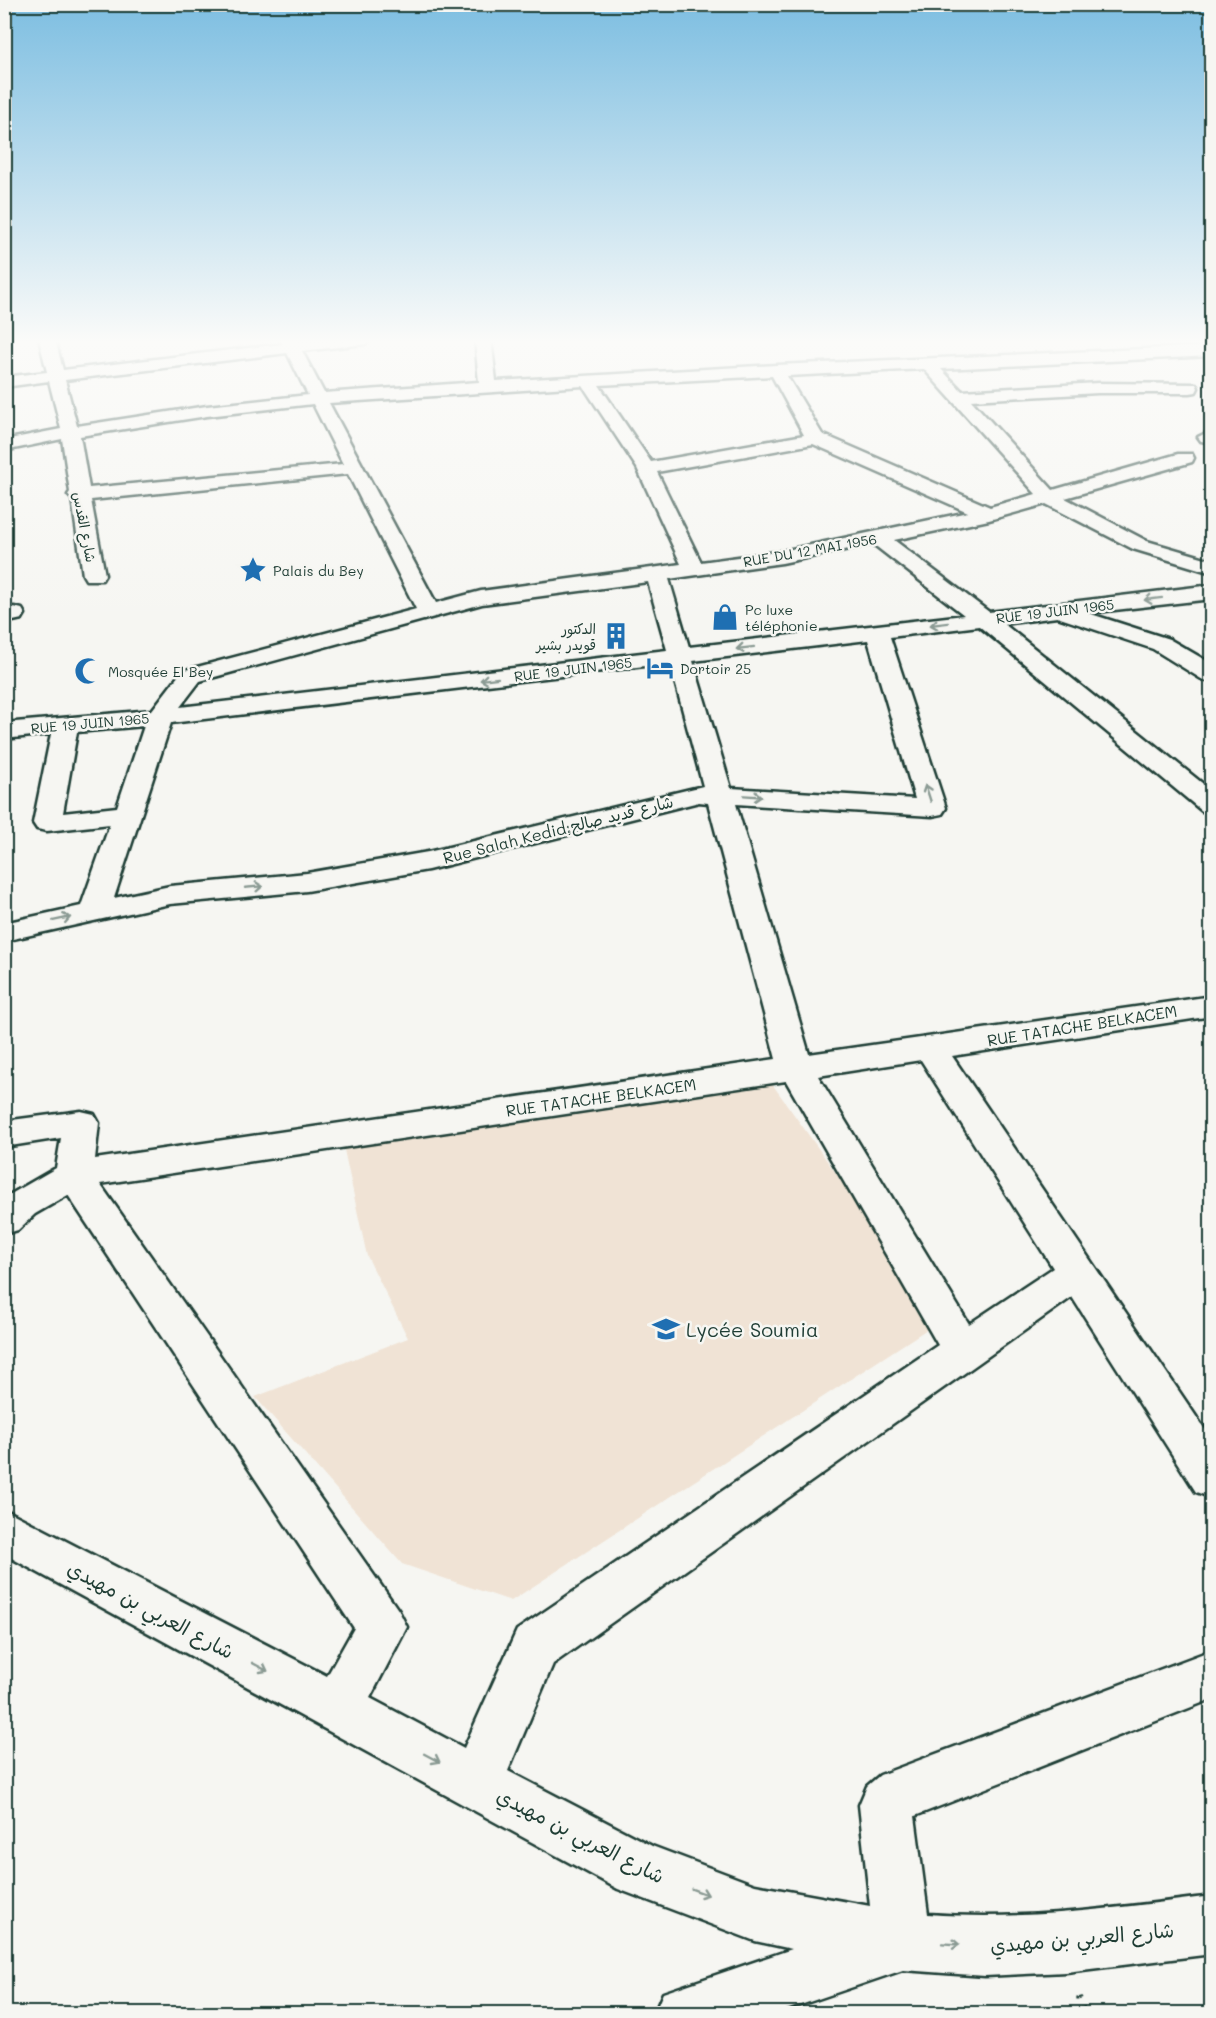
<svg xmlns="http://www.w3.org/2000/svg" width="1216" height="2018" font-family="Mali,'Playpen Sans Arabic',sans-serif">
<style>
.built{fill:#f0e3d5}
.lines{fill:none;stroke-linecap:round;stroke-linejoin:round}
.minor-casing{stroke:#1f3d34;stroke-width:5}
.path{stroke:#1f3d34;stroke-width:6;stroke-dasharray:2 8;stroke-linecap:butt}
.minor{fill:#f6f6f2;fill-rule:evenodd}
.oneway{stroke:#8a9a93}
.labels{text-anchor:middle;dominant-baseline:central;stroke-width:5;stroke-linejoin:round;paint-order:stroke}
.far-street-label{font-size:14px;fill:#1f3d34;stroke:#f6f6f2}
.far-poi-label{font-size:14px;fill:#1f3d34;stroke:#f6f6f2;text-anchor:start}
.street-label{font-size:16px;fill:#1f3d34;stroke:#f6f6f2}
.near-poi-label{font-size:20px;fill:#1f3d34;stroke:#f6f6f2;text-anchor:start}
.near-street-label{font-size:20px;fill:#1f3d34;stroke:#f6f6f2}
</style>
<rect width="100%" height="100%" fill="#f6f6f2"/>
<filter id="ink" filterUnits="userSpaceOnUse"><feTurbulence type="fractalNoise" baseFrequency=".0167" numOctaves="2"/><feDisplacementMap in="SourceGraphic" scale="12" xChannelSelector="R" yChannelSelector="G"/><feConvolveMatrix kernelMatrix="1 2 1 2 8 2 1 2 1" color-interpolation-filters="sRGB"/></filter>
<g filter="url(#ink)">
<path class="built" d="M760,1067L941,1320L511,1601L402,1564L255,1397L408,1338L367,1256L341,1136Z"/>
<g class="lines">
<defs>
<path id="minor" d="M39,339H55L63,370L283,344L280,339H296L297,342L373,339L365,344L302,351L324,393L479,382L475,339H491L496,381L776,365L1212,346V356L941,369L962,391L1098,383L1196,384L1198,388L1196,392L1190,393H1098L971,400L1053,490L1178,454H1192L1194,458L1192,462L1065,498L1147,541L1212,560V573L1133,549L1046,504L989,520L894,540L989,612L1212,585V599L1088,613L1169,639L1212,664V682L1203,680L1153,649L1057,617L1004,624L1212,791V813L1202,811L979,626L890,637L946,808L942,814L932,816L736,804L809,1054L1212,996V1016L952,1056L1212,1440V1498L1196,1492L1072,1297L553,1664L508,1771L652,1846L755,1885L870,1906L859,1805L867,1786L880,1775L1212,1650V1699L915,1816L928,1914C1024,1921 1117,1908 1212,1896V1954L1066,1972L985,1976L903,1970L774,2014H654L663,1993L792,1949L755,1941L618,1889L4,1554V1509L327,1676L354,1628L68,1195L35,1214L18,1230L4,1234V1198L56,1168L61,1138L4,1147V1121L81,1111L94,1114L99,1123L95,1159L776,1059L708,803L699,802L428,870L307,891L170,904L4,941V923L81,906L110,824L47,831L37,829L33,823L51,734L4,739V723L152,710L182,671L416,609L348,474L91,500L105,575L102,580H86L83,575L72,499L68,495L70,492L62,439L4,451V440L61,429L49,381L4,387V377L47,372ZM287,353L308,395L207,406L77,426L65,380ZM924,369L1036,494L990,507L822,434L787,376ZM772,376L804,435L651,462L599,385ZM583,386L637,468L681,564L481,591L436,603L329,403ZM313,404L343,464L89,488L80,436L207,416ZM813,444L968,512L782,551L701,562L657,472ZM873,544L964,615L689,647L669,579L782,563ZM648,582L667,650L180,707L200,681L482,604ZM868,640L915,799L731,788L693,661ZM670,663L703,786L428,852L307,873L170,886L114,898L171,723ZM144,726L117,807L63,813L77,732ZM921,1060L1053,1268L969,1324L818,1076ZM786,1081L938,1345L517,1630L464,1748L370,1698L407,1627L399,1611L100,1184Z
M1212,430V443L1201,441L1198,437Z
M14,607L22,609L25,614L22,619L4,623V609Z"/>
</defs>
<use href="#minor" class="minor-casing"/>
<path class="path" d="M1079,1997L1084,2014"/>
<use href="#minor" class="minor"/>
</g>
<defs><path id="oneway-shaft" d="M-6 0H5M1.5-3L5.5 0L1.5 3" fill="none" stroke-width="1.6" stroke-linecap="round" stroke-linejoin="round" transform="scale(1.5)"/></defs>
<g class="oneway">
<use href="#oneway-shaft" transform="translate(1153 599) rotate(173)"/>
<use href="#oneway-shaft" transform="translate(939 624) rotate(173)"/>
<use href="#oneway-shaft" transform="translate(745 648) rotate(173)"/>
<use href="#oneway-shaft" transform="translate(489 679) rotate(173)"/>
<use href="#oneway-shaft" transform="translate(928 793) rotate(-108)"/>
<use href="#oneway-shaft" transform="translate(753 796) rotate(4)"/>
<use href="#oneway-shaft" transform="translate(254 887) rotate(-5)"/>
<use href="#oneway-shaft" transform="translate(62 919) rotate(-12)"/>
<use href="#oneway-shaft" transform="translate(260 1667) rotate(28)"/>
<use href="#oneway-shaft" transform="translate(432 1758) rotate(28)"/>
<use href="#oneway-shaft" transform="translate(700 1892) rotate(21)"/>
<use href="#oneway-shaft" transform="translate(951 1944) rotate(4)"/>
</g>
</g>
<linearGradient id="sky" x2="0" y2="1"><stop stop-color="#7dbee1"/><stop offset="0.55" stop-color="#fbfbf9"/><stop offset="1" stop-color="#fbfbf9" stop-opacity="0"/></linearGradient>
<rect width="1216" height="622" fill="url(#sky)"/>
<defs>
<symbol id="sight-bare" viewBox="-9 -9 18 18"><path d="M0-6L1.8-2.2L6-1.7L2.9 1.2L3.7 5.4L0 3.3L-3.7 5.4L-2.9 1.2L-6-1.7L-1.8-2.2Z" fill="#1f6fb2" stroke="#f6f6f2" stroke-width="2.5" paint-order="stroke"/></symbol>
<symbol id="shop-bare" viewBox="-9 -9 18 18"><path d="M-5-2.5h2.3a2.7 3.5 0 0 1 5.4 0H5L5.5 6h-11ZM-1.5-2.5h3a1.5 2.3 0 0 0-3 0Z" fill="#1f6fb2" stroke="#f6f6f2" stroke-width="2.5" paint-order="stroke"/></symbol>
<symbol id="building-bare" viewBox="-9 -9 18 18"><path d="M-4-6H4V6H1V3H-1V6H-4ZM-2.5-4.3h1.7v1.8h-1.7ZM.8-4.3h1.7v1.8H.8ZM-2.5-1h1.7V.8h-1.7ZM.8-1h1.7V.8H.8Z" fill="#1f6fb2" stroke="#f6f6f2" stroke-width="2.5" paint-order="stroke"/></symbol>
<symbol id="hotel-bare" viewBox="-9 -9 18 18"><path d="M-6-4.5h1.5V1H6V5H4.5V3h-9V5H-6ZM-4 0a1.8 1.8 0 1 1 3.6 0ZM.5 0V-2.5h3Q6-2.5 6 0Z" fill="#1f6fb2" stroke="#f6f6f2" stroke-width="2.5" paint-order="stroke"/></symbol>
<symbol id="mosque-bare" viewBox="-9 -9 18 18"><path d="M3.5-4.9A6 6 0 1 0 3.5 4.9A5 5 0 1 1 3.5-4.9Z" fill="#1f6fb2" stroke="#f6f6f2" stroke-width="2.5" paint-order="stroke"/></symbol>
<symbol id="school-bare" viewBox="-9 -9 18 18"><path d="M0-5L7-2L0 1L-7-2ZM-4 1L0 2.5L4 1V4Q0 6-4 4Z" fill="#1f6fb2" stroke="#f6f6f2" stroke-width="2.5" paint-order="stroke"/></symbol>
</defs>
<g fill-rule="evenodd">
<use href="#sight-bare" x="234" y="551" width="38" height="38"/>
<use href="#shop-bare" x="706" y="598" width="38" height="38"/>
<use href="#building-bare" x="597" y="617" width="38" height="38"/>
<use href="#hotel-bare" x="641" y="649" width="38" height="38"/>
<use href="#mosque-bare" x="69" y="652" width="38" height="38"/>
<use href="#school-bare" x="647" y="1310" width="38" height="38"/>
</g>
<g class="labels">
<g class="far-street-label">
<text transform="translate(85 527) rotate(79)">شارع القدس</text>
<text transform="translate(810 550) rotate(-10)">RUE DU 12 MAI 1956</text>
<text transform="translate(1055 611) rotate(-7)">RUE 19 JUIN 1965</text>
<text transform="translate(573 669) rotate(-7)">RUE 19 JUIN 1965</text>
<text transform="translate(90 723) rotate(-5)">RUE 19 JUIN 1965</text>
</g>
<g class="far-poi-label">
<text x="273" y="570">Palais du Bey</text>
<text x="745" y="609">Pc luxe<tspan x="745" dy="16">téléphonie</tspan></text>
<text x="596" y="628" text-anchor="end">الدكتور<tspan x="596" dy="16">قويدر بشير</tspan></text>
<text x="680" y="668">Dortoir 25</text>
<text x="108" y="671">Mosquée El Bey</text>
</g>
<g class="street-label">
<text transform="translate(558 829) rotate(-14)">Rue Salah Kedid;شارع قديد صالح</text>
<text transform="translate(1082 1025) rotate(-9)">RUE TATACHE BELKACEM</text>
<text transform="translate(601 1097) rotate(-8)">RUE TATACHE BELKACEM</text>
</g>
<g class="near-poi-label">
<text x="686" y="1329">Lycée Soumia</text>
</g>
<g class="near-street-label">
<text transform="translate(151 1609) rotate(28)">شارع العربي بن مهيدي</text>
<text transform="translate(581 1835) rotate(27)">شارع العربي بن مهيدي</text>
<text transform="translate(1082 1937) rotate(-5)">شارع العربي بن مهيدي</text>
</g>
</g>
<rect width="1216" height="2018" fill="none" stroke="#f6f6f2" stroke-width="24"/>
<rect x="12" y="12" width="1192" height="1994" fill="none" stroke="#1f3d34" stroke-width="2" filter="url(#ink)"/>
</svg>
